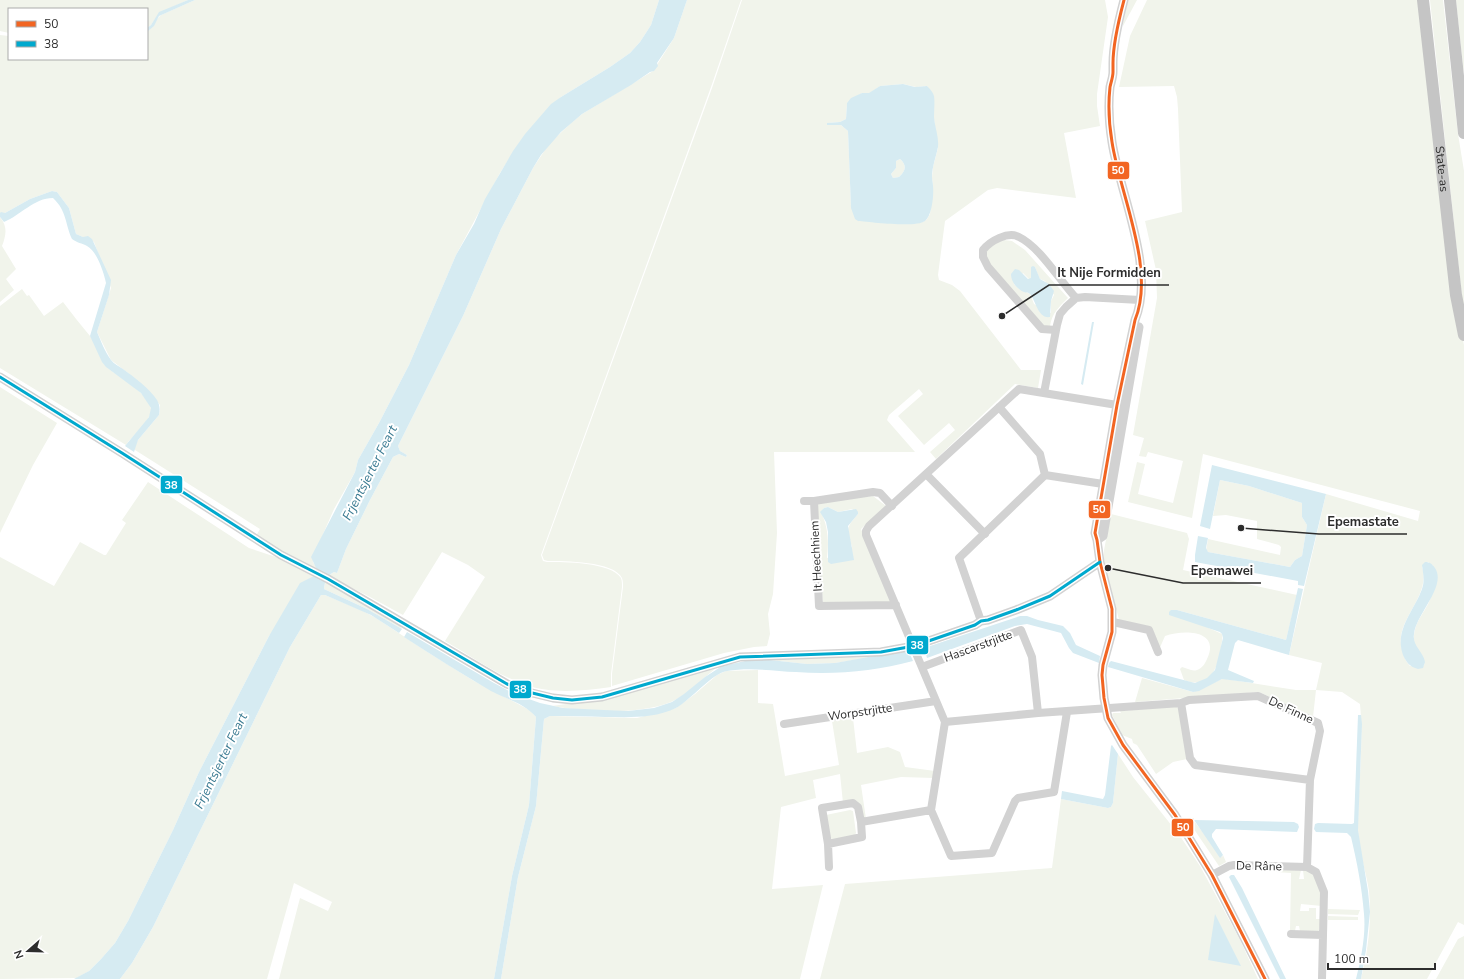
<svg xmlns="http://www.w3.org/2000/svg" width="1464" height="979" font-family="'Nunito Sans',sans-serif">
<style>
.green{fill:#f1f4eb;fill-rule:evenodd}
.water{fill:#d6ebf2;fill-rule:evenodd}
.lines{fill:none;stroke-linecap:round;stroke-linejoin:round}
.minor{stroke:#d2d2d2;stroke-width:8}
.tertiary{stroke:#d2d2d2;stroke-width:9}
.primary{stroke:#c5c5c5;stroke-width:12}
.bus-1-casing{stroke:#fff;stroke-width:6}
.bus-2-casing{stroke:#fff;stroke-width:6}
.bus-1{stroke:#f26522;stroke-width:3}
.bus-2{stroke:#00a9ce;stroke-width:3}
.labels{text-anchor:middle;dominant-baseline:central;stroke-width:4;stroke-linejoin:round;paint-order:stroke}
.street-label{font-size:12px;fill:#2d2d2d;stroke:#fff}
.water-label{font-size:13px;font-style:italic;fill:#397a91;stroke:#fff}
.leader{fill:none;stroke:#2d2d2d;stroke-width:1.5}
.callout-dot{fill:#2d2d2d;stroke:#fff;stroke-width:1.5}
.callout-label{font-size:13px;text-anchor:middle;font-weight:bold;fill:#2d2d2d;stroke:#fff;stroke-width:4;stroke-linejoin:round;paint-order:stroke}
.line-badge{stroke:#fff;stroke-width:1.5}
.badge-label{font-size:11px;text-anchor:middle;font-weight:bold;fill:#fff}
</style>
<rect width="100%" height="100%" fill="#fff"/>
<path class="green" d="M0,0H188L159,13L151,25L147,28V9H9V33L0,31Z
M195,0H659L651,25L640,42L630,53L610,67L561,97L519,143L500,173L456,255L409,365L379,423L358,460L355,472L334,509L320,541L313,561L314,564L316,565L317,571L256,536L260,529L135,450V445L138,440L159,415L160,410V405L147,390L128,373L111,360L97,332L111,288L94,242L76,234L69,208L57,192L52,191L30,199L5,213H0V35L9,36V59H147V32C154,27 155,20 161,15Z
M687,0H741L711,87L541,555L543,561L547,562C563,562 611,562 621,578C622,581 622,584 622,587L611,674V687C584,691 551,694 526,685C497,675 471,656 445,641L485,577L468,565L442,552L403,615L370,597L328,576L334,572L337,573L346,549L370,500L393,457L399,454L406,457L407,455L400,451L398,446L463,316L501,229L533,168L549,144L570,124L582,114L653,71L674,38Z
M742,0H1105L1108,17L1097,94V106L1100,126L1064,133L1076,198L997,188L988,190L945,221L938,275L939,280L952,285L960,291L1021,370H1041L1038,388L1015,384L936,459L930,452L955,430L949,423L924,445L898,416L923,394L919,389L889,415L887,420L915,452H774L777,533L773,594L768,614L770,634L767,646L754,647L724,653L612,686V674L623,587C623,584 623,581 622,578C614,561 564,561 548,561L544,560L542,555L712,88ZM903,84L916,87L927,86L934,97V119L938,148L933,167L932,178L933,187L930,214L927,219L923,222L899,224L851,207L848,131L841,125L828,123L840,122L846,119L847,103L862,93L869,94L880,86Z
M1128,0H1137L1123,26V23Z
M1147,0H1418L1460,325L1464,345V925L1458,922L1427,979H1361C1368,951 1372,921 1369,891C1366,870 1358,850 1358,828C1358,787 1364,745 1360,704L1342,692L1316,690L1313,717L1259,692L1135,702L1142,678L1193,692L1222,679H1226L1296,690H1316L1322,663L1289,655L1326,494L1418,521L1420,511L1203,454L1192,518L1128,502L1137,462L1145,464L1138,494L1173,503L1183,461L1148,452L1146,457L1139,456L1144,438L1133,435L1157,298L1156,270L1145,221L1182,212L1178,109L1177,97L1174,86L1119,87L1130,36ZM1428,562L1433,566C1433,575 1434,590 1431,597C1426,612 1414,621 1414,638C1413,649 1426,655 1424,666H1410C1406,662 1404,657 1403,652C1391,622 1432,598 1422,567Z
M1430,0H1443L1458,134L1464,171V316Z
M1456,0H1464V73L1463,66Z
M900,159C907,165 906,171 899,177L893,178L891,174L896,168V161Z
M0,217C8,227 6,235 2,246L16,269L6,279L14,290L0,302Z
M1004,240L1012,241L1025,250L1068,298C1059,307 1052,313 1050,326H1044C1033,314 986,268 986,255C985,246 998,242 1004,240ZM1031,267H1035L1038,275L1040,279L1045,281L1054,295L1051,301V313L1034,304L1030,294L1018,288L1014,284L1023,273L1029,279H1031Z
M22,289L27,296L29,295L44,316L63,302C72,314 81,325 90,336C98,345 99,361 108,368C118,377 152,395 151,410C151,421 132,436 126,445L0,368V306Z
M0,387L57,423L33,465L0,533Z
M1220,480L1249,486L1302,503V517L1307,525L1302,556L1295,560L1290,567L1208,552L1206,551L1208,539L1280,555L1281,547L1279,545L1257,539V521L1226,515L1213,516Z
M148,482L249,548L282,559L314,576L269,636L199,772L173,830L128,921L115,943L101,959L89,971L77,978L0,979V557L54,586L80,542L104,555H106L126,523L122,520Z
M873,496L886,506L861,529L891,602L825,603L823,602L815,509L819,501ZM828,507L838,512L852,509L858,514C845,529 847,528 852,547L827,558C829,541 828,527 821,512L824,508Z
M1111,514L1187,533L1189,539L1183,570L1297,595L1286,640L1177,610L1171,611L1222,634C1223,640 1221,646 1220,653C1216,673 1207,689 1184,680L1180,669L1182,667C1187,668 1192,672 1197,670C1202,668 1205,664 1207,659C1221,630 1184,629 1165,636L1158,652L1147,626L1119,620L1104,561V550Z
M325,581L399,625L402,629L367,609L324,589Z
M321,595H325L361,610L376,618L429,653L474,681L520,705L531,711L536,717L529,805L512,876L494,979H279L300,898L328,911L332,902L294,883L267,979H120L132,963L153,927L290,647Z
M874,657L835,663L807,664L770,660Z
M715,669C701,680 687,695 671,702C640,715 584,712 552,706L580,702L698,672Z
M758,670V703L773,704L785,776L839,765L832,721L853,718L857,753L888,747L900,752L905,767L935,771L934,778L901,777L861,785L866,819L861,817L857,803H843L840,774L813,780L816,798L781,807L772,889L823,885L800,979H501L518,877L536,806L544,719L550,716L637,718L676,708L695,694L717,675L726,671Z
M1176,706L1180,710L1187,759L1173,762L1156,774L1137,745L1133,743L1132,739L1122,735L1112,715L1113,713H1121L1120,711Z
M1118,754L1133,777L1180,836L1200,866L1240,940L1258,979H820L845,884L1052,868L1061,799L1108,808L1111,807L1113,803Z
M850,810L853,811L856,833L854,836L833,840L830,837L826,815Z
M1188,818H1194V821L1222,857L1223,855L1226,862L1219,866L1187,819Z
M1276,869L1301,870L1299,879H1304L1303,870L1312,871L1320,888L1322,906L1301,904L1300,911H1309V908H1316V919H1321L1319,930L1318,932L1300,931L1299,926H1296L1295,931H1290L1291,873L1276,872Z
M1328,909L1360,910L1358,915L1328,914Z
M1328,916L1358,917V920H1328Z
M1464,936V979H1436L1458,939Z"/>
<path class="water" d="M188,0H195L159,16L154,26L147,32V28L151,25L159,12Z
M659,0H687L674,38L657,63L658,66L654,71L650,72L631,85L582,114L561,132L541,155L533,168L501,229L463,316L398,446L400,451L407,455L406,457L399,454L393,457L370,500L346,549L337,573L334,572C327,576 325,580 324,589L367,609L402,629L399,633L371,615L325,595H321L290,647L153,927L132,963L120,979H74L89,971L101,959L115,943L128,921L173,830L199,772L269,636L300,583L314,576L317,570L311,557L355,472L358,460L379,423L409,365L456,255L474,224L485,199L513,151L525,134L551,104L561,97L610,67L630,53L640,42L651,25Z
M903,84L915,87L927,86C930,89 933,92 934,96C935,103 934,110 934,117C935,128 939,137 938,147C936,157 932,167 932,177C932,180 933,183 933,186C934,195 932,216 925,221C916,228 871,222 858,221L855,219L851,208L848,131L841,125H827V123L840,122L846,119L847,103L851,98L862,93H869L880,86ZM900,159C907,165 906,171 899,177L893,178L891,174L896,168V161Z
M52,191L57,192L69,208L76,234L83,237L88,236L92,239L111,280L109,295L97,332C101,341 105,352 111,360C114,364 119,366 123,369C134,377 149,388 157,400C160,405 160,410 159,415L138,440L134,452L125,446L149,417L151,408L141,393L106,367L102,362L90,336L106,283C104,273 97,251 87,246C82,243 77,243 72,239C65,224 67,211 53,198C34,198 21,215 4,222L0,217V213L1,212L5,213L30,199Z
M1033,266L1035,267L1040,279L1049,284L1054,291L1051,301L1050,317C1038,319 1036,301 1030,294C1028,292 1027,293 1024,292C1017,289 1011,282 1011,274L1015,269L1019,270L1028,279L1031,278V267Z
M1092,322H1094L1083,385L1081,384Z
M1212,465L1326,494L1304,586L1298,585V581L1195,562V555L1198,536L1208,538L1206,548L1208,552L1290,567L1295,560L1302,556L1307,525L1302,517V503L1249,486L1220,480L1210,529L1200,526Z
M828,507L838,512L856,509L858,512V514L848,526L854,560L831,564L828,562V532L826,522L820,512L824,508Z
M1425,562C1430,562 1432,564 1435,568C1447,586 1416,614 1414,634C1412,646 1423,651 1425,662L1423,668L1418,669C1410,667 1406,662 1403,655C1394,630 1414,611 1422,589C1425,581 1423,573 1422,565Z
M1298,588L1303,589L1289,655L1238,640L1235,643L1228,670L1254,681L1253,683L1222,679L1199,691L1193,692L1108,667L1109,663L1111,661L1195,683L1207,678L1215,670L1223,638L1222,634L1220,632L1169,615V612L1171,610H1177L1286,640Z
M1020,616H1027L1038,620L1063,626L1070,633L1076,645L1100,656L1099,663L1073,653L1069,648L1061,633L1027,624L1015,626L927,658L924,648Z
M407,632L494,683L515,694L540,703L563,708L604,710L628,711L654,708L672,702L684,694L705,677L722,666L750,660H770L807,664L835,663L908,650L913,661C875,671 836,675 796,672C774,671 750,667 727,671C711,674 692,699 676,708C653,719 629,717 605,717C587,716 568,716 550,716L544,719L536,806L518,877L501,979H494L512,876L529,805L536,717C524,703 506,699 491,691C462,674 433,656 404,637Z
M1358,715H1361L1362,724L1358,830L1368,891L1370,912L1366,950L1361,979H1356C1361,959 1366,935 1364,914C1362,888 1357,862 1351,837L1347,833L1316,832L1314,829L1315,824L1318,823L1352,824L1354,823Z
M1112,745L1118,754L1113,803L1111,807L1108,808L1061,799L1062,791L1103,799L1105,795L1111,746Z
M1194,820L1294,822L1298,824L1299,827L1297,832L1216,829L1212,834V837L1223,855L1220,858Z
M1231,875H1234L1242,888L1286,979H1280L1229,877Z
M1215,914L1241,966L1208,960Z"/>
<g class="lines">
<path class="minor" d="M1056,330L1042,329L988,267L983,257V250C990,241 1008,231 1019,237C1040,247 1060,281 1076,298
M1044,393L1057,325L1060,314L1066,307L1076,298L1085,297L1140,300
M1117,405L1019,389L869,526L866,531V535L945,722L1038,713L1181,703L1189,700L1258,696L1318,723L1320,731L1310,780L1307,867
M999,407L1040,454L1045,475
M926,474L985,534
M804,501H814
M892,506L880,493L873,492L814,501L819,606L896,605
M981,621L959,558L1045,475L1103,484
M1113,622L1149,630L1158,652
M922,667L1021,630L1032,657L1038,713
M1181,703L1190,758L1195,765L1310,780
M784,724L936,701
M931,810L951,856L992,853L1015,801L1018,798L1054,792L1067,712
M828,844L862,837L861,822L931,810L945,722
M829,867L828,844L822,808L853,803L858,807L861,822
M1212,875L1229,866L1234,865L1307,867L1316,872L1324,892L1322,979
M1291,934L1323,935"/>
<path class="tertiary" d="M1124,0C1119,19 1113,43 1113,63C1113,66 1113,69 1113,72C1113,77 1111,82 1110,87C1108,105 1109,124 1112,142C1120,195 1156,269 1135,320L1117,405L1095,533L1097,540L1100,562L1112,609V632L1103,665L1102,675L1104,698L1108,718L1123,745L1175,815L1212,875L1265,979
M0,377L122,453L281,555L328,579L507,684L524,691L553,698L572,700L602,697L740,657L881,652L914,646L975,625L981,621L988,620L1016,610L1050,596L1100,562
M1097,540L1103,536L1139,327"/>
<g class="primary">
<path id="s1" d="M1423,0L1456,295L1464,335"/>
<path d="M1450,0L1464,133"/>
</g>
<defs>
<path id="bus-1" d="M1124,0C1119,19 1113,43 1113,63C1113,66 1113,69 1113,72C1113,77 1111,82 1110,87C1108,105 1109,124 1112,142C1120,195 1156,269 1135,320L1117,405L1095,533L1097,540L1100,562L1112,609V632L1103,665L1102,675L1104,698L1108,718L1123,745L1175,815L1212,875L1265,979"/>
<path id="bus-2" d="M0,377L122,453L281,555L328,579L507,684L524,691L553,698L572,700L602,697L740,657L881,652L914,646L975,625L981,621L988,620L1016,610L1050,596L1100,562"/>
</defs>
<use href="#bus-1" class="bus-1-casing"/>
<use href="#bus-2" class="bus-2-casing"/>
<use href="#bus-1" class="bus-1"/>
<use href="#bus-2" class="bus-2"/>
</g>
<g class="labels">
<g class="street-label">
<text stroke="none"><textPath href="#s1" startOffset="170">State-as</textPath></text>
<text transform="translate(816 556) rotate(-93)">It Heechhiem</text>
<text transform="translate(978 646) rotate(-20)">Hascarstrjitte</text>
<text transform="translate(1291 710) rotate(25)">De Finne</text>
<text transform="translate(860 712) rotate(-8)">Worpstrjitte</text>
<text transform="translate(1259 866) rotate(1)">De Râne</text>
</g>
<g class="water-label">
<text transform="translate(370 473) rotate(-63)">Frjentsjerter Feart</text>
<text transform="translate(221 761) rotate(-64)">Frjentsjerter Feart</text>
</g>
</g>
<path class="leader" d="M1002 316L1049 285H1169M1241 528L1319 534H1407M1108 568L1183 583H1261"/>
<g class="callout-dot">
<circle cx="1002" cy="316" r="4"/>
<circle cx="1241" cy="528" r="4"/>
<circle cx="1108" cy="568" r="4"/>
</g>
<g class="callout-label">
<text x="1109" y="277">It Nije Formidden</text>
<text x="1363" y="526">Epemastate</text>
<text x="1222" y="575">Epemawei</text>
</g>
<g class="line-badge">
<rect x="1107" y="161" width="23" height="19" rx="4" fill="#f26522"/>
<rect x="160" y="475" width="23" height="19" rx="4" fill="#00a9ce"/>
<rect x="1088" y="500" width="23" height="19" rx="4" fill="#f26522"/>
<rect x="906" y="635" width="23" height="20" rx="4" fill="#00a9ce"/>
<rect x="509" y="680" width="23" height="19" rx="4" fill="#00a9ce"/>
<rect x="1171" y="818" width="23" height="19" rx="4" fill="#f26522"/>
</g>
<g class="badge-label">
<text x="1118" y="174">50</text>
<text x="171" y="489">38</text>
<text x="1099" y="513">50</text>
<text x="917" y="649">38</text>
<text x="520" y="693">38</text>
<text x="1183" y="831">50</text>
</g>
<rect x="8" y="8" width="140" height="52" fill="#ffffff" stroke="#ababab"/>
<rect x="16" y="21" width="20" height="6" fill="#f26522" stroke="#ababab"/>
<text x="44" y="28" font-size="12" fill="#2d2d2d">50</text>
<rect x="16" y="41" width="20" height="6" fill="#00a9ce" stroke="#ababab"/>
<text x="44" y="48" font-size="12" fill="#2d2d2d">38</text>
<g transform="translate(28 951) rotate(250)" stroke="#ffffff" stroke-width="3" paint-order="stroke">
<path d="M0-3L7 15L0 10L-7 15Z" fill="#2d2d2d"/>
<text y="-6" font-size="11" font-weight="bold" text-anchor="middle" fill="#2d2d2d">N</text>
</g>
<path d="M1328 963v6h107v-6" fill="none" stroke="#2d2d2d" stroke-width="2"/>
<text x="1334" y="963" font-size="12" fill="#2d2d2d" stroke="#ffffff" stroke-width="3" paint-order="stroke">100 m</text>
</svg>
